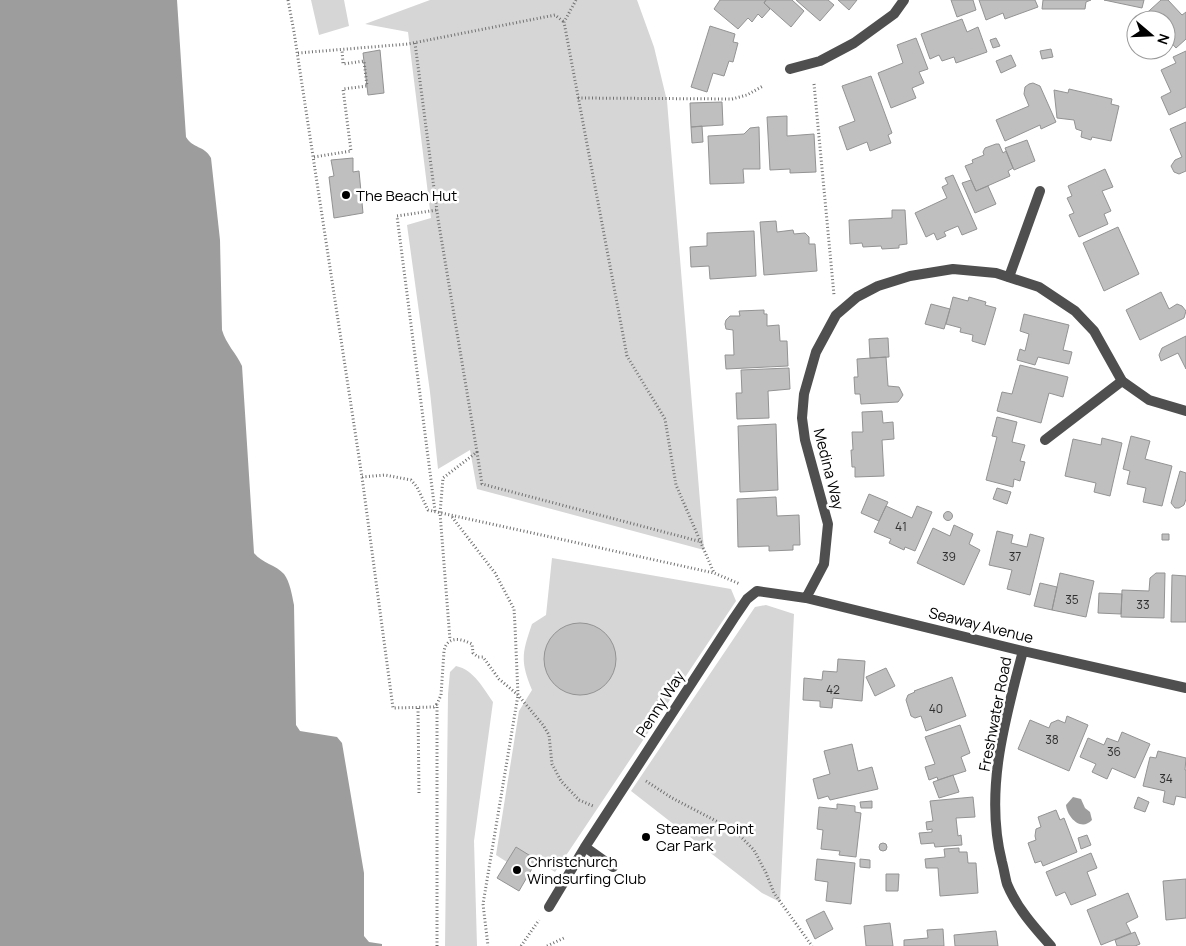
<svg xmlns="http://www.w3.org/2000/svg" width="1186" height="946" font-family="Manrope,sans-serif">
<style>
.green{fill:#d6d6d6}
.water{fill:#9d9d9d}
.building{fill:#bfbfbf;stroke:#939393}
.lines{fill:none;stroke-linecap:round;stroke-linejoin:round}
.path{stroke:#717171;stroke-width:3;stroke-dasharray:1 2.5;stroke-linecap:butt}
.service{stroke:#4f4f4f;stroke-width:10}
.minor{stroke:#4f4f4f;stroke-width:10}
.poi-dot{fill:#000;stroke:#fff;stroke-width:2}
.labels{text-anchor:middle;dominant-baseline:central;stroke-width:5;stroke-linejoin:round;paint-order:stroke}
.number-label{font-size:12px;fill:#303030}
.poi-label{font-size:15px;fill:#000;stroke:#fff;text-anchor:start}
.street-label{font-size:15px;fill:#000;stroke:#fff}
</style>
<rect width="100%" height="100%" fill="#fff"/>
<path class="green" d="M311,0H344L349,26L319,35Z
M430,0H637L654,47L667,101L704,550L477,489L470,450L438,469L430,392L407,225L431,218L408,32L365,24Z
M552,558L731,589L736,601L555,872L516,847L507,862L496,855L519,711L532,690C520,661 522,653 532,624L546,615Z
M766,605L794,614L780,902L762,893L631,791L755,607Z
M456,666C474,670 483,688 493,702L474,841L477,946H445L448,694L450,672Z"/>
<path class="water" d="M0,0H177L186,137C193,149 204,145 211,158L220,240L222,330C226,344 236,353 242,366L254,553C262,563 276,565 284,574C290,582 292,595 294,605L296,725L300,731L337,737L342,743L364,873V936L369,942L382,944V946H0Z
M1073,797L1081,799L1085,808L1090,812L1092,820C1081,832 1067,817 1066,805Z"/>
<path class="building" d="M720,0H766L764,3L770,9L762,18L758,14L752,22L748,18L738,29L714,9Z
M766,0H792L804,11L791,27L764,3Z
M796,0H828L834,5L820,21Z
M838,0H857L849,10Z
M951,0H973L976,10L957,17Z
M979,0H1035L1038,7L1005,19L1003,13L986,20Z
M1043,0H1091L1086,2L1085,9H1042Z
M1104,0H1144L1142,8Z
M1161,0H1168L1182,15L1186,12V39L1176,48L1166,37V20H1139Z
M962,19L967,32L978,27L987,52L956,63L954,57L942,61L939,55L930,59L921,34Z
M710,26L735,34L733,42L738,43L733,62L729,61L724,76L713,73L707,92L691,87Z
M916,38L928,69L919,72L924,83L912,88L916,98L891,108L878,73L903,63L897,45Z
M996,38L1000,46L993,48L990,40Z
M1051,49L1053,57L1042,59L1040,51Z
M380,50L384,93L368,95L363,53Z
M1186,51V107L1169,115L1161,97L1171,92L1161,70L1176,63L1173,57Z
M1011,55L1016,66L1001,73L996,61Z
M871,76L892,133L888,135L891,143L870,151L867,142L847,150L839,127L855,121L842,86Z
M1033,83L1040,86L1056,122L1041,129L1040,125L1005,141L996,120L1029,106L1024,94L1025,87L1029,84Z
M1069,89L1112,99L1111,104L1119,106L1111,141L1092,137L1091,140L1081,137L1082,131L1076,129L1074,120L1057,118L1054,90L1068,93Z
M722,102L723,125L691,127L690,103Z
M787,116V136L814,134L816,172L790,173V169L770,170L767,117Z
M1186,122V171L1179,174L1174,172L1171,166L1175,160L1182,157L1170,129Z
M702,126L703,142L692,143L691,127Z
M759,127L760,169H743L744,183L710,184L708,136L744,134L750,128Z
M1027,140L1035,161L1014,170L1005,148Z
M996,144H999L1003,153L1006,151L1013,168L1008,171L1010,176L976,191L965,166L973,163L972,160L984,155L983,152L985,148Z
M353,158V172L359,171L363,213L334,218L329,177L334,176L331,160Z
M1105,169L1113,187L1102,191L1111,211L1104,214L1108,224L1079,237L1069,215L1074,213L1067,198L1072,196L1068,186Z
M953,175L977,229L962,235L958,226L944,232L946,236L937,240L934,233L926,237L915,213L947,198L942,187L948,184L945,178Z
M971,180L976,191L988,186L996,204L975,213L962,183Z
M892,210H905L907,244L899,245V248L882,249L881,246L863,247L862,243L850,244L849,220L892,218Z
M776,221L777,232L793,230L794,234L805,233L809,237V244H815L817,271L764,275L760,222Z
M1118,227L1139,274L1104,291L1083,243Z
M754,231L756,276L710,279L709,266L691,267L690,247L707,246V233Z
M1161,292L1169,309L1177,304L1182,306L1186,311L1184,318L1140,340L1126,310Z
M953,297L968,301L969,297L986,302L985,305L996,308L985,345L972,341L973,335L960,332L961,328L946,324Z
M931,304L950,309L944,329L925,324Z
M764,310V314H767V326L779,325L780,341H787L788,366L726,369L725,355H734L733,330L726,329L725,324L726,320L730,316H740L739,311Z
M1024,314L1069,325L1063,350L1072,352L1069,364L1038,357L1035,365L1017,360L1020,349L1025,351L1029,334L1020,331Z
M1186,336V369L1178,353L1161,361L1159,355L1162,348Z
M888,338L889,357L870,358L869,339Z
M886,357L888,386L899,387L903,395L901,398L898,402L861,404L860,394H855L854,377H858L857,359Z
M1020,365L1068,377L1063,397L1049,393L1041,423L997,411L1002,392L1012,394Z
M789,368L790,389L768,391L769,418L737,419L736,393H742L741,370Z
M882,411L883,423L893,422L894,439L882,440L884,476L855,477V467H852L851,450H853L852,432H863L862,412Z
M997,417L1017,422L1012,442L1025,445L1020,461L1025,462L1020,481L1014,479L1013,487L986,480L997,437L992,436Z
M776,424L778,490L740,492L738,426Z
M1131,436L1150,441L1145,459L1172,466L1162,506L1143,502L1146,488L1127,484L1130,471L1123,469Z
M1102,438L1122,443L1110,496L1094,492L1096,483L1065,476L1073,439L1101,445Z
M1180,471L1186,473V499L1184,505L1179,508H1175L1171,503Z
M997,488L1011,492L1007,504L993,499Z
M869,494L888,502L879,521L861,513Z
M776,497L777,516L799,515L800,545H793V550L769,551V546L738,547L737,499Z
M886,506L912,518L917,506L932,512L915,551L905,547L904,550L889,543L891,539L874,532Z
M943.5 516a4.5 4.5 0 1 1 9 0a4.5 4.5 0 1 1-9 0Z
M954,525L973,534L969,544L980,550L964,585L917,563L933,528L950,536Z
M997,531L1013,535L1011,543L1027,547L1030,534L1044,538L1030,595L1007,589L1012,570L989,565Z
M1162,534H1169V540H1162Z
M1060,573L1094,581L1086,617L1052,610Z
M1156,573H1165L1164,618L1121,617L1122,590L1149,591L1150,578Z
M1172,575L1186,576V622H1171Z
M1040,583L1057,587L1052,610L1034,606Z
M1099,593L1122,594L1121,614L1098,613Z
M544 659a36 36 0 1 1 72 0a36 36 0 1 1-72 0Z
M838,659L865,661L862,701L833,698L832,708L820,707V701L803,700L804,678L822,680L823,671L837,672Z
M886,668L895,686L875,696L866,677Z
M952,677L966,716L926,731L921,716L915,718L911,716L906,700L908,695L915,692L914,691Z
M1067,716L1088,725L1069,771L1018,749L1030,720L1049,728L1051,723L1058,720L1065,723Z
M960,725L970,753L961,757L966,771L938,780L937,777L929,780L925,767L935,764L925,737Z
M1122,732L1150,744L1135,778L1112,768L1107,779L1092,772L1096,764L1080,757L1088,738L1104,745L1107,738L1118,742Z
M852,744L858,771L872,767L878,789L830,800L828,796L818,799L813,779L830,774L824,751Z
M1158,751L1186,758L1185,770H1186V798L1176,796L1174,805L1163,802L1165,791L1143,786L1150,757L1156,758Z
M953,775L959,792L939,798L933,782Z
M973,797L975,817L956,818L958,836L961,835L962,845L935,847L934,843L921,844L919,833L932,832V829L927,830L926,822L933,821L930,801Z
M1138,797L1149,802L1145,812L1134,808Z
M872,801V808H861L860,802Z
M837,804L855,806V812L861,813L856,857L839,855L840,851L821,849L823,830L817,829L819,807L837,809Z
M1056,810L1060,820L1064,818L1077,852L1043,866L1041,861L1035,863L1028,843L1036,840L1035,836L1036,829L1041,827L1038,817Z
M1087,835L1091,845L1081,849L1078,838Z
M879 847a4 4 0 1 1 8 0a4 4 0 1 1-8 0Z
M516,847L537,860L519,891L497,878Z
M959,848V852H967L968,863H976L978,893L940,896L938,868H926L925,859L945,857L944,849Z
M1091,853L1097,868L1087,872L1096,895L1071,905L1065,892L1056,896L1046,872Z
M817,859L855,863L851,904L826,901L828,882L815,880Z
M860,859L870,860V868L860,867Z
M886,874H899L898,891H886Z
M1186,879V918L1166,920L1163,881Z
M1128,893L1138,917L1126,923L1131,933L1101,945L1087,910Z
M824,911L833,929L815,939L806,920Z
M890,923L893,946H866L864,926Z
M943,929L944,946H904V940L928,938L927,930Z
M996,931L998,946H955L954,935Z
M1135,932L1140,944L1135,946H1117L1115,940Z"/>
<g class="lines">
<path class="path" d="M288,0L294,32L362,477L393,708L434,707L437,704
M576,0L564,22L627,356L665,419L676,485L714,573
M415,43L438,219L477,452L443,478L440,513L450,640
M298,53L408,44L555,15L564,22
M814,84L834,295
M578,98L732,99L747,95L763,86
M314,157L351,151L343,89L367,86L364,61L343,64L342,50
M477,452L482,484L702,542
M362,477L385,475L411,480L417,487L428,510L714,573L740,584
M435,511L397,216L437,210
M452,517L495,573L514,609L515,626L518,695L483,904L488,946
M418,708L419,794
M646,781L672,798L722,824L740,836L754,850L766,873L774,893L812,946
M437,946V704L441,695L444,651C447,636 460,638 472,644L473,653L478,657H483L499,679L518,695L543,725L549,735L552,764L561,781L579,800L593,806
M521,946L539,920
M547,946L566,937"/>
<path class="service" d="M1009,277L1040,191
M1045,440L1122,381"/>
<path class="minor" d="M790,69L820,61L854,43L894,14L904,0
M806,598L824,564L828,524L805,440L802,418L804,394L816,352L836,315L857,297L878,286L910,276L953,269L996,273L1039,287L1075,311L1094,331L1122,381L1149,400L1186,411
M1023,651C1005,719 984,792 1002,862C1004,869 1005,877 1007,884C1017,908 1034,927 1051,946
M585,847L613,867
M549,907L585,847L734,618L747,599L757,591L806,598L1023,651L1186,688"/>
</g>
<g class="poi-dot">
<circle cx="346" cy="195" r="5"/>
<circle cx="646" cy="837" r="5"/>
<circle cx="517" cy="870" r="5"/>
</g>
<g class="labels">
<g class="number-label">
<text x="901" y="526">41</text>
<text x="949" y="556">39</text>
<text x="1015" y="556">37</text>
<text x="1072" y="599">35</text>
<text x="1143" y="604">33</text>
<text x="833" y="689">42</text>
<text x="936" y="708">40</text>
<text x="1052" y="739">38</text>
<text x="1114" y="751">36</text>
<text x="1166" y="778">34</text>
</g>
<g class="poi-label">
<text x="356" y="195">The Beach Hut</text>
<text x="656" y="828">Steamer Point<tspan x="656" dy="17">Car Park</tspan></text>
<text x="527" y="861">Christchurch<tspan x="527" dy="17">Windsurfing Club</tspan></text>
</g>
<g class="street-label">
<text transform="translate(829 469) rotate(76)">Medina Way</text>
<text transform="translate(981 625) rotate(14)">Seaway Avenue</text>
<text transform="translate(660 704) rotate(-57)">Penny Way</text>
<text transform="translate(995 714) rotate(-79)">Freshwater Road</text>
</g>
</g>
<g transform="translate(1151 35) rotate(109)"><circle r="24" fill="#ffffff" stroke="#999999"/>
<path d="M0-4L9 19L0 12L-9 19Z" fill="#000000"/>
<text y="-8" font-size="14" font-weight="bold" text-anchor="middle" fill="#000000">N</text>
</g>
</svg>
